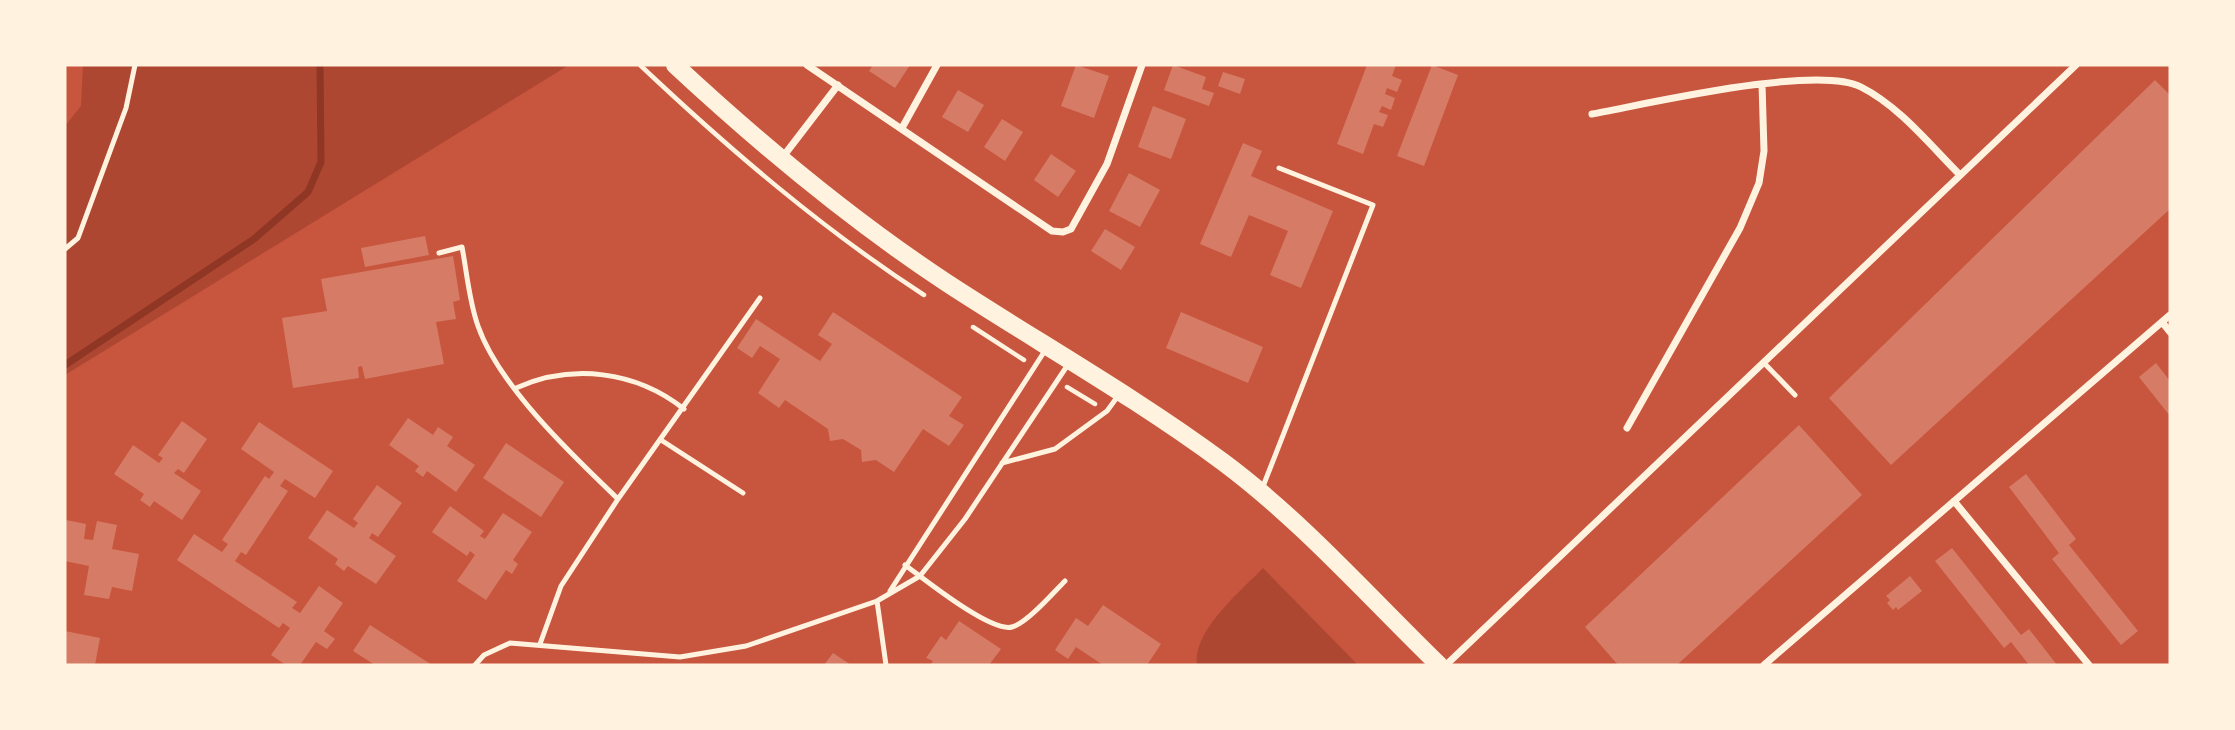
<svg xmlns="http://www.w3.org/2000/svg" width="2235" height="730" font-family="'PT Sans Narrow',sans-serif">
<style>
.green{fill:#ae4732}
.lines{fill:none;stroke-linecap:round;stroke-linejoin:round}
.stream{stroke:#8f3625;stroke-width:7}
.building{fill:#d67c66}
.path{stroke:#fff3e0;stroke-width:4.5}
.service{stroke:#fff3e0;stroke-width:5}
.minor{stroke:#fff3e0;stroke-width:7}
.primary{stroke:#fff3e0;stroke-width:18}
</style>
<rect width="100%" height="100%" fill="#c8553d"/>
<path class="green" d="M83,65H569L65,375V126L81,106Z
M1263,568L1358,665H1197C1192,631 1241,591 1263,568Z"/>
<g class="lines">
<path class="stream" d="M65,365L254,239L308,192L321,162L320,65"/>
</g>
<path class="building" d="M873,65H910L895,88L869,71Z
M1076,65L1109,76L1094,118L1061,106Z
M1173,65L1206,77L1202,89L1214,93L1209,106L1164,90Z
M1367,65H1396L1392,76L1402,80L1397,92L1387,88L1385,94L1395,98L1391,110L1382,106L1379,112L1388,115L1383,127L1374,124L1363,154L1337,144Z
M1432,65L1458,75L1424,166L1397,156Z
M1223,72L1245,79L1240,94L1218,86Z
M2155,80L2170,95V209L1891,465L1829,398Z
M958,90L984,105L968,132L942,117Z
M1153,106L1186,119L1171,159L1138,147Z
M1002,119L1023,132L1005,161L984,147Z
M1243,143L1262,151L1251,176L1333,211L1301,288L1270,275L1288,231L1249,215L1231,257L1200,244Z
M1051,154L1076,171L1058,197L1034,180Z
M1129,173L1160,190L1140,227L1109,211Z
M1105,229L1135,247L1121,270L1091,251Z
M425,236L429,255L365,267L361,248Z
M453,256L460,300L453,302L456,319L436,322L444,364L365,379L362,366L358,367L359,378L293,388L282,318L327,311L321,279Z
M833,312L962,397L949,416L964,425L949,446L923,429L894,472L876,460L862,462L861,450L843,439L830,441L828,429L785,400L779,408L758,393L780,359L760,346L752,358L737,348L756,319L820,361L832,344L818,335Z
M1181,312L1263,347L1248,383L1166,348Z
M2156,363L2170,381V416L2139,377Z
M408,418L433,435L438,427L453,437L447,446L475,465L456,492L427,471L423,477L415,471L419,466L389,445Z
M182,421L207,439L184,473L178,469L174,473L201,491L182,520L154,501L150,507L140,500L144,494L114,474L133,445L159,463L163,458L158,455Z
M259,422L333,471L315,498L285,479L280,486L288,491L246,555L241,552L235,561L297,602L292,608L300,613L319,586L343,603L324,631L335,639L327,649L316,642L300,665H286L271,655L290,628L283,623L279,628L177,560L194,534L222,552L228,544L222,540L265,476L269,479L274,472L241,449Z
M1799,425L1862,495L1677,665H1618L1585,627Z
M506,443L564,482L541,517L483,478Z
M2026,474L2076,539L2069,545L2138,631L2121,645L2052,559L2059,553L2009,487Z
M377,485L402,503L378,537L372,533L369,538L396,556L376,584L348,566L344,571L335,564L338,559L308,538L327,510L354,528L358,523L353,519Z
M450,506L484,531L480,536L485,539L503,513L532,532L513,560L518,564L512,574L506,570L486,600L457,581L475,555L470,551L467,556L432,532Z
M66,520L86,524L84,539L93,540L97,521L117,525L112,549L139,554L132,591L112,587L109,599L84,595L89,566L65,561Z
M1952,548L2021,635L2029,629L2057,665H2029L2011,642L2004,648L1935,561Z
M1910,576L1922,591L1898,610L1896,607L1893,610L1887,603L1890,600L1886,596Z
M1103,605L1161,644L1147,665H1103L1076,647L1068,659L1055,650L1076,618L1088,626Z
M959,621L1001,649L989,665H930L933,661L926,658L941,636L946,640Z
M370,625L432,665H375L353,651Z
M65,631L100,638L95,665H65Z
M833,653L851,665H824Z"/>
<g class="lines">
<path class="path" d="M640,65C729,149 821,228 924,295
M973,327L1024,360
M1067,387L1095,404"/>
<path class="service" d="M65,249L78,238L126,108L135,65
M439,253L462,247C467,273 469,301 478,326C499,386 572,455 618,499
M1765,364L1795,395
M516,388C572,363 636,371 684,409
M661,440L743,493
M1002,463L1055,449L1107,411L1118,396
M1262,489L1373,205L1279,168
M905,565C924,579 991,633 1012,627C1027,623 1053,593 1065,581
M890,591L1046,349
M877,601L886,665
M540,644L561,586L618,499L760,298
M475,665L484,655L510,643L680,657L746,646L877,601L920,576L965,519L1069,363"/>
<path class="minor" d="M807,65L1052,231L1063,232L1071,229L1107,164L1142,65
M1592,114C1647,104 1817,64 1861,87C1899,106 1930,145 1960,175
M902,128L937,65
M782,158L838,85
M2162,322L2170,332
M1627,428L1740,228L1759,183L1764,151L1762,84
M1954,501L2089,665
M1446,665L2076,65
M1764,665L2170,315"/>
<path class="primary" d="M675,65C760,144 850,219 947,283C1039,343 1135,397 1223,462C1301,520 1369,597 1439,665"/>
</g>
<rect width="2235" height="730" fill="none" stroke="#fff3e0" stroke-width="133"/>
</svg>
